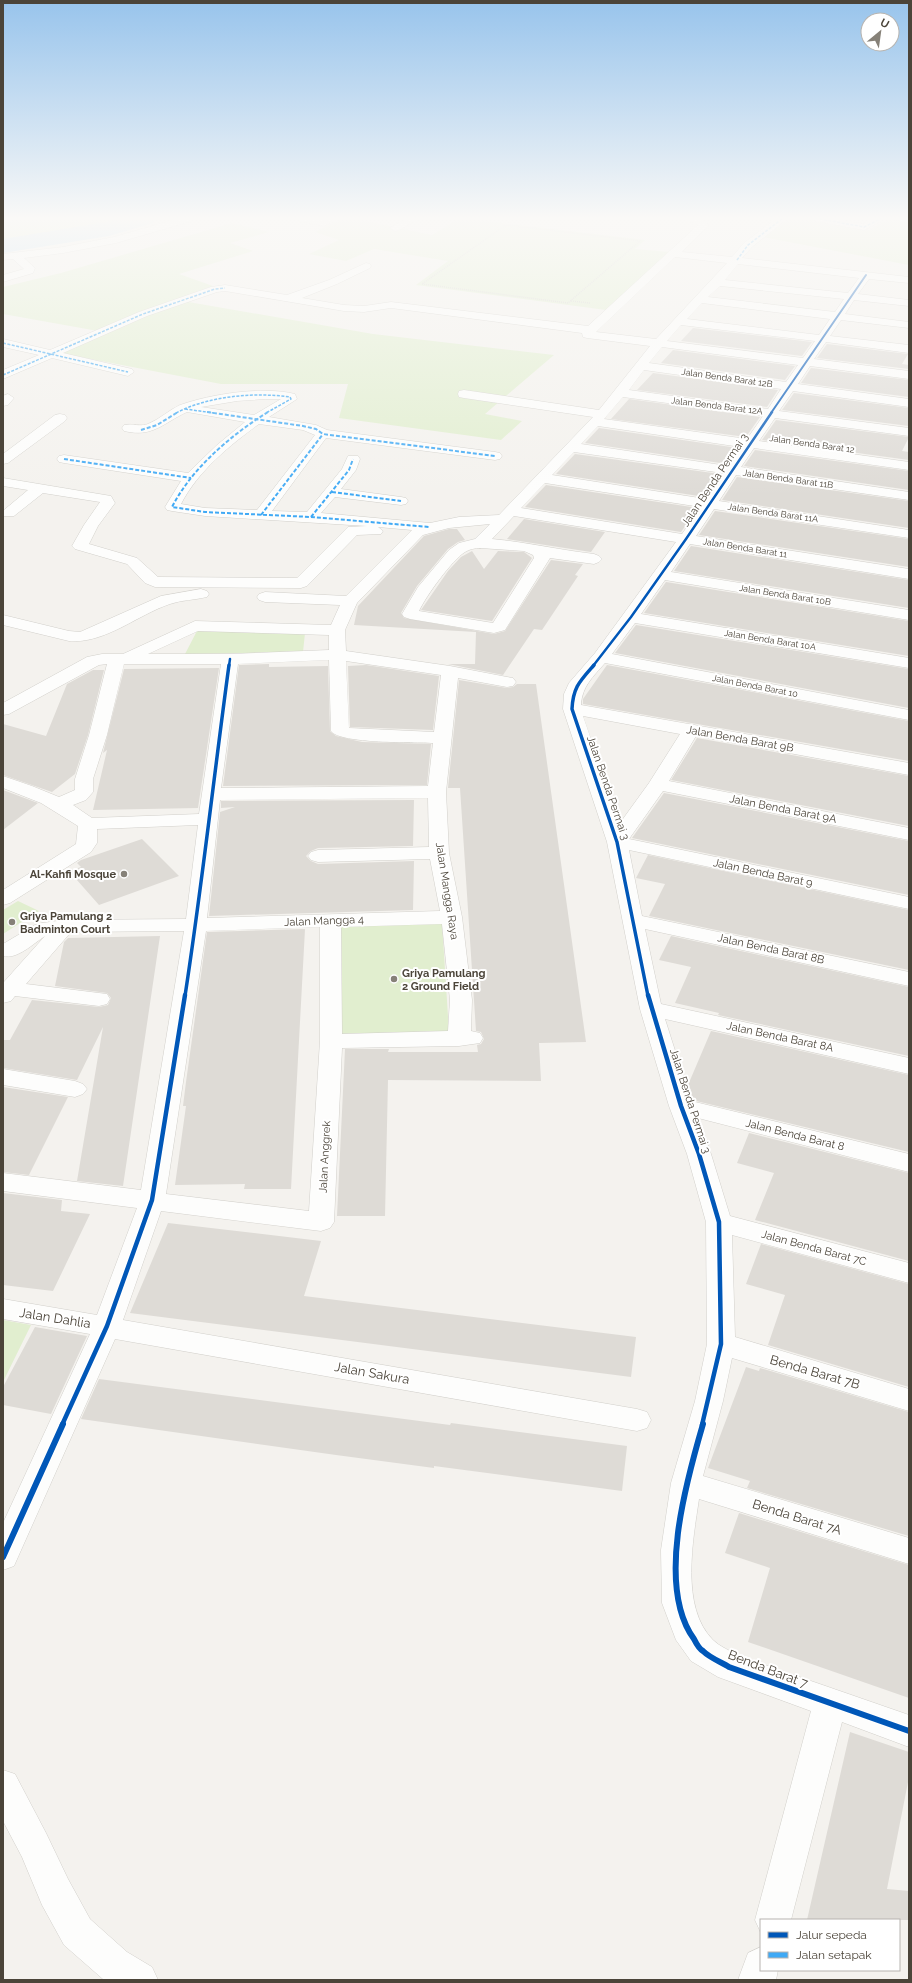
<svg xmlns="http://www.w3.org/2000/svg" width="912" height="1983" font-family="Raleway,sans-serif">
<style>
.green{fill:#e1eecf}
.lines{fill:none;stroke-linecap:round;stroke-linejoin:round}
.river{fill:#c0ddf1;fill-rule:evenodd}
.building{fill:#dedbd6}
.minor-casing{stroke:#d2d0cb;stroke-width:1}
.path{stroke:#d3d2cc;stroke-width:1.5;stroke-dasharray:1 1;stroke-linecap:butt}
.minor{fill:#fdfdfc;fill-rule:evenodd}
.quiet-far1{stroke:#3fa9f5;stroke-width:1.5;stroke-dasharray:3 1.5;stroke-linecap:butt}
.quiet{stroke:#3fa9f5;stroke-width:2;stroke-dasharray:4 2;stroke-linecap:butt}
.cycleway-far4-casing{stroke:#fff;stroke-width:3.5}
.cycleway-far3-casing{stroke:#fff;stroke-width:4}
.cycleway-far2-casing{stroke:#fff;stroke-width:5.5}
.cycleway-far1-casing{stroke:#fff;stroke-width:7}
.cycleway-casing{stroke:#fff;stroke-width:8}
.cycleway-far4{stroke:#0057b8;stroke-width:2}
.cycleway-far3{stroke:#0057b8;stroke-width:2.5}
.cycleway-far2{stroke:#0057b8;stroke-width:3.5}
.cycleway-far1{stroke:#0057b8;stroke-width:4.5}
.cycleway{stroke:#0057b8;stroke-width:6}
.poi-dot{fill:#868178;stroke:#fff;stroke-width:1.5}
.labels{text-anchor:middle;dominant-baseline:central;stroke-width:4;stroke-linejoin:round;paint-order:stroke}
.far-street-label{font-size:9px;fill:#4b4439;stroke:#fff}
.street-label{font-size:11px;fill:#4b4439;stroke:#fff}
.poi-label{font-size:11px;font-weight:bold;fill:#4b4439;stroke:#fff;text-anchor:start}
.near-street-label{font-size:13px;fill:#4b4439;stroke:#fff}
</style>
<rect width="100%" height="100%" fill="#f4f2ee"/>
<path class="green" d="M3,218H165L106,236L3,250Z
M344,218H352L432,235L460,218L645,240L635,249L669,252L606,310L416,285L448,261L374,249L346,261L309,254L339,240L315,232Z
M791,218H806L869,230L890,218L909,222V265L763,237Z
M232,223L269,232L230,243L253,251L179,274L213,286L177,300L373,334L554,355L485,414L522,421L501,440L339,418L348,384H221L59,353L98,331L3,314V287L61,273Z
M198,629L305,633L303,652L185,654Z
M18,901L39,911L3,934V910Z
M442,923L449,1032L342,1034L341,927Z
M3,1320L31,1325L3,1382Z"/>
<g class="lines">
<path class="river" d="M120,218H157L153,223L109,236L3,253V239L106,222Z"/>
</g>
<path class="building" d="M693,328L812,342L802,356L681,341Z
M827,344L908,354L902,364L909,365V369L817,358Z
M673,350L795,366L785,380L661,363Z
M811,368L909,380V397L801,383Z
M653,373L778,390L767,407L637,390Z
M794,393L909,408V426L782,410Z
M629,399L760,417L746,437L611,419Z
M776,420L909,437L902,451L909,452V460L762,440Z
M599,428L738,448L727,464L585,443Z
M755,450L909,471V490L744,466Z
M575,454L720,474L705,497L556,474Z
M737,477L909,501V528L722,500Z
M546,485L698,508L681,532L525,507Z
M715,511L909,539V567L699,535Z
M524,519L605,532L591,552L507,539Z
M449,529H457L465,540L458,542L448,549L417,586L401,613L404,618L494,634L505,631L551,560L583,564L575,575L578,576L542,630L534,629L503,675L448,664H475L476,632L354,625L358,606L424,536Z
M691,546L909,580V608L674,571Z
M472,551L484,569L498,551L524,552L532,558L492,621L421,610L448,571L461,557Z
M666,582L909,621V656L644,613Z
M636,625L909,669V708L615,653Z
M269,664V667L328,666L330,731L336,736L362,742L431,744L427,785L223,786L239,665Z
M366,665L439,676L433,730L350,727L348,666Z
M607,665L909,721V761L583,704V699Z
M219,668L198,808L93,810L107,750L103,753L124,669Z
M93,670H104L88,735L75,774L52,792L3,775V724L46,736L67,684Z
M459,680L507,688L513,687L517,684H536L586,1042L539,1043L541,1081L388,1080L385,1216H337L345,1049H389L388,1052H478L477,1045L481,1044L484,1039L481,1032L476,1031L460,788H448Z
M697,738L909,776V826L671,780Z
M3,790L38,803L3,830Z
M664,793L909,841V895L632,838Z
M414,800L413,846L318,848L311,851L306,856L311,861L318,864L414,861L413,910L209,916L220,812L235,807L221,808V801Z
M142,839L179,876L99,905L69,871L81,867L77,863L81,860Z
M648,855L909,910V970L649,916L665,884L636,878Z
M305,929L291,1189H244L245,1184L175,1185L186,1106H183L186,1082L207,932Z
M160,936L123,1186L77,1181L103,1027L77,1080L3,1068V1040H10L32,1000L99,1007L108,1005L111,998L107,993L55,986L64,942L68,938Z
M671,936L909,987V1056L718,1015L719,1013L675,1003L691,967L659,960Z
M711,1031L909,1075V1152L692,1100L688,1085Z
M3,1087L68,1097L29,1175L3,1172Z
M749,1133L909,1173V1261L755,1220L774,1173L737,1163Z
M3,1193L62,1200L61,1211L90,1214L53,1291L3,1285Z
M168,1223L321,1241L304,1296L636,1337L631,1377L130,1313Z
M761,1244L909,1284V1387L768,1345L785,1295L746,1284Z
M35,1327L87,1336L51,1414L3,1405V1387Z
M746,1367L759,1371L760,1368L909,1412V1536L747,1488L750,1481L708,1468Z
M99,1379L450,1425L451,1423L627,1446L622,1491L434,1466V1468L336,1455L81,1419Z
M739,1513L909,1565V1698L748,1642L770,1568L725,1553Z
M850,1732L909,1752V1777L887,1889L909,1891V1920H807Z"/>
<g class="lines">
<defs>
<path id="minor" d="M180,218H196L195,220L116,243L63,253L24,258L35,268L33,273L3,282V275L24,269L13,259L3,260V254L63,247L114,237Z
M294,218L323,220L341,218L324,226L295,220Z
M407,218H420L399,230L395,231L390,228Z
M682,218H697L707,222L708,226L682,252L732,257L744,243L777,218H788L752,247L742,258L909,277V283L869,279L858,294L909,300V306L854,300L845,314L909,322V328L841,320L830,336L909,345V353L826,342L814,359L909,371V379L810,366L798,384L909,399V407L793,391L779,411L909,428V436L775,418L759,441L909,462V470L754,448L741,467L909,492V500L736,475L719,501L909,530V538L714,509L696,536L909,569V579L690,544L671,572L909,610V620L665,580L641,614L909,658V668L635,623L612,654L909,710V720L605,663C593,677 582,686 581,705L909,763V775L696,736L669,781L909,828V840L663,791L629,839L909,897V909L629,850L642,916L909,972V986L645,929L661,1004L909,1058V1074L665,1019L691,1101L909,1154V1172L698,1118L711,1154L730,1216L909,1263V1283L732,1235L735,1337L909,1389V1411L732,1358L723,1401L703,1476L909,1538V1564L699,1499C693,1540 680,1607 713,1640C720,1647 731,1651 739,1656L909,1715V1747L842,1722L791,1920H761V1933L755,1920L811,1711L718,1677L691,1661L676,1640L662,1603L661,1550L671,1483L695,1401L707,1344L706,1222L687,1154L669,1106L640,1009L607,842L563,709L564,694L569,683L595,653L676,542L514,516L492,539C526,542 559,550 594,554L599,556L602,559L599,562L594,564L550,558L505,630L494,633L410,619L404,617L402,614L418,587L449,550L459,543L475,539L490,524L449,528L423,535L357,603L345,630L346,651L450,666L507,677L513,678L516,682L513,686L507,687L458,678L446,792L449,853L462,917L472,1000L471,1031L480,1033L483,1038L480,1043L459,1046L342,1048L334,1222L330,1228L321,1231L161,1211L123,1320L637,1409L647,1412L651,1420L647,1428L637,1431L115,1339L14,1566L3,1570V1523L90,1334L3,1319V1299L97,1315L137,1208L3,1191V1173L141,1190L184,931L71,932L26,984L107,994L110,999L107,1004L99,1006L15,996L11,1001L3,1003V983L45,936C34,943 17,960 3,956V944L35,925L42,923L65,920L186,919L198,825L97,829V843L91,852L10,903L3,905V890L76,844L78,826L41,803L3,788V776L32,786L59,797L75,790V779L89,735L107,664L99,665L9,714L3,715V703L87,657L102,654H123L195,621L331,625L340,605L265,602L259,600L257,597L259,594L265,592L346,596L412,530L378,527L383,531L381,534L357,535L307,586L301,588L155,587L145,583L127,564L75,549L72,546L84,525L100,502L43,493L14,516H4V510L28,490L3,486V478L111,496L115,503L98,526L89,544L137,558L158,577L297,578L348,527L367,526L205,516L172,511L167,510L165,507L181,481L64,463L59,462L57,459L59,456L64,455L188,473L217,445L245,422L187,412C163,423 153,438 124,431L122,428L124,425C132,423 141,427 148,424C160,419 169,410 180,405C211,394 263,386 295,394L297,399L269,417L316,425L327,430L495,452L500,453L502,456L500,459L495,460L326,438L272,511L307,512L342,469L348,456H358L360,459L356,470L341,489L401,497L406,498L408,501L406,504L401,505L335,497L321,513L430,523L459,517L499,515L593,417L464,398L459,397L458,394L459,391L464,390L599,410L650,346L587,338L583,337L582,333L391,308L364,312L344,311L225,291L217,292L147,316L63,353L132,369L134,372L128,376L52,358L3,379V370L39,355L3,347V339L50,350L139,312L211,287L225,285L287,295L329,280L366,263L370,264L371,266L370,268L337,284L302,298L344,305L364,306L391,302L588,326L698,225ZM675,257L727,263L656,339L596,332ZM738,264L859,278L848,293L725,280ZM720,286L844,299L835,312L708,297ZM702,303L830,319L819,335L687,319ZM681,325L815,341L803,358L667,341ZM662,347L798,365L786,382L649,363ZM644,370L781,389L768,409L629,390ZM623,397L763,416L747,439L604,419ZM266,399H281L254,415L201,407L237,401ZM259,424L303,430L315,435L257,510L205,508L181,504C198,471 230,445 259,424ZM598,426L741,447L728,466L581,444ZM574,452L723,473L706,499L552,475ZM545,483L701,507L682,534L521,508ZM480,548L524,551L533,555L534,558L493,623L419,611C426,596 452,560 465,552C470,549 475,548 480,548ZM198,631L329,635V650L230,654H148ZM329,660L331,731C340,744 415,742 433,743L428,786L221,788L238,664ZM346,661L441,675L434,732L349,728ZM124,664H221L199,814L92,818L73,805L86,800L93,792V779L107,735ZM583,716L680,734L649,783L620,823ZM428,798L429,847L318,850L311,852L308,856L311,860L318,862L430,859L440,911L207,918L220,800ZM442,924L450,1000L448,1031L342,1034L341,927ZM320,927V1041L309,1211L166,1194L206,931Z
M810,218H832L863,224L874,218H887L864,230L815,221Z
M895,218H909V223L896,220Z
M8,394L14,398L8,405L3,406V396Z
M60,414L65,415L67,418L65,421L8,463L3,464V454L55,415Z
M201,589L207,591L209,594L207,597C195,600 181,600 170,604C137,615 105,644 69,641L3,625V615L69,631L80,632L161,596Z
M3,1069L75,1081L83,1084L87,1089L83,1094L75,1097L3,1085Z
M3,1770L15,1774L46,1833L68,1879L90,1919L127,1952L152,1967L158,1980H104L64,1945L42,1905L22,1857L3,1821Z
M761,1947V1970H778L776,1980H738L748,1953Z"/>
</defs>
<use href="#minor" class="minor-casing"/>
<path class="path" d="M506,225L640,241L568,303L422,284Z
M571,301L590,303"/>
<use href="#minor" class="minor"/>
<path class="quiet-far1" d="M815,218L864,227L882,218
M900,218L909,220
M737,260L748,245L783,218
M3,343L128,372
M3,375L143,314L215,289L225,288
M185,409L214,413
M176,413C208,396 254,392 290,397L291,399L266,413"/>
<path class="quiet" d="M207,412L303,426L316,429L323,434L495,456
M268,412C231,435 192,468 172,507L205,512L311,517L429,527
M141,430L157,425L178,412
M64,459L191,478
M332,492L401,501
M261,515L323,434
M311,517L349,470L353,459"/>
<defs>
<path id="cycleway-far4" d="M771,413L866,275"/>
<path id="cycleway-far3" d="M229,666L230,659
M593,666L631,617L686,539L772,412"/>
<path id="cycleway-far2" d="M594,665C580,681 573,687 572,709L617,842L648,996
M185,996C202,886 214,775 229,665"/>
<path id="cycleway-far1" d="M648,995L681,1106L699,1154L719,1222L721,1344L702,1425
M62,1425L107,1326L152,1200L185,995"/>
<path id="cycleway" d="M703,1424C686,1482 656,1587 694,1639C696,1643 699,1649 703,1651C710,1658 721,1662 729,1667L909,1731
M3,1557L63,1424"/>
</defs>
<use href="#cycleway-far4" class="cycleway-far4-casing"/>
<use href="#cycleway-far3" class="cycleway-far3-casing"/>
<use href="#cycleway-far2" class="cycleway-far2-casing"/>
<use href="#cycleway-far1" class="cycleway-far1-casing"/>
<use href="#cycleway" class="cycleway-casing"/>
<use href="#cycleway-far4" class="cycleway-far4"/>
<use href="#cycleway-far3" class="cycleway-far3"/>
<use href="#cycleway-far2" class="cycleway-far2"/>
<use href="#cycleway-far1" class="cycleway-far1"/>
<use href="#cycleway" class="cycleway"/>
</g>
<linearGradient id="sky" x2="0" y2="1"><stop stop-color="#98c4ec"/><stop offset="0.44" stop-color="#faf9f7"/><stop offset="1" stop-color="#faf9f7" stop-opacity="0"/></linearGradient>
<rect width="912" height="496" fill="url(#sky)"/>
<g class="poi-dot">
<circle cx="124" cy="874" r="4"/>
<circle cx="12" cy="922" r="4"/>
<circle cx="394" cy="979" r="4"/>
</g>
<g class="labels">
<g class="far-street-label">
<text transform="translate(727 378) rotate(8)">Jalan Benda Barat 12B</text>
<text transform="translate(717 406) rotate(7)">Jalan Benda Barat 12A</text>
<text transform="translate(812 444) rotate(8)">Jalan Benda Barat 12</text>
<text transform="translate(788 479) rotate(8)">Jalan Benda Barat 11B</text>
<text transform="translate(773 513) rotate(8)">Jalan Benda Barat 11A</text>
<text transform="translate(745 548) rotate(9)">Jalan Benda Barat 11</text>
<text transform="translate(785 595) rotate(9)">Jalan Benda Barat 10B</text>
<text transform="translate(770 640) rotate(9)">Jalan Benda Barat 10A</text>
<text transform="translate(755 686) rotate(11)">Jalan Benda Barat 10</text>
</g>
<g class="street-label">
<text transform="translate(715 480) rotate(-56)">Jalan Benda Permai 3</text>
<text transform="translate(740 739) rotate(10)">Jalan Benda Barat 9B</text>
<text transform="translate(608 788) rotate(71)">Jalan Benda Permai 3</text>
<text transform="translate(783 809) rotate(11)">Jalan Benda Barat 9A</text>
<text transform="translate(763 873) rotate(12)">Jalan Benda Barat 9</text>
<text transform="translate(447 891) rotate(81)">Jalan Mangga Raya</text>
<text transform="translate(324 921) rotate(-2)">Jalan Mangga 4</text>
<text transform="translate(771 949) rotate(12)">Jalan Benda Barat 8B</text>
<text transform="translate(780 1037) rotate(12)">Jalan Benda Barat 8A</text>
<text transform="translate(690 1101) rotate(72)">Jalan Benda Permai 3</text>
<text transform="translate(795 1135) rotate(14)">Jalan Benda Barat 8</text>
<text transform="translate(325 1157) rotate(-87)">Jalan Anggrek</text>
<text transform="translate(814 1248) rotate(15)">Jalan Benda Barat 7C</text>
</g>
<g class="poi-label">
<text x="116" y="874" text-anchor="end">Al-Kahfi Mosque</text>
<text x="20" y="916">Griya Pamulang 2<tspan x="20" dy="13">Badminton Court</tspan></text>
<text x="402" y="973">Griya Pamulang<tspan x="402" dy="13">2 Ground Field</tspan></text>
</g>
<g class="near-street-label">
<text transform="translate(55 1318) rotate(9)">Jalan Dahlia</text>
<text transform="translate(815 1372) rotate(16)">Benda Barat 7B</text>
<text transform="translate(372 1373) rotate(10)">Jalan Sakura</text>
<text transform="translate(797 1517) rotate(17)">Benda Barat 7A</text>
<text transform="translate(768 1669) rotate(21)">Benda Barat 7</text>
</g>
</g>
<rect width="912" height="1983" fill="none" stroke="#4b4439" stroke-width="8"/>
<rect x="760" y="1919" width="140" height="52" fill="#ffffff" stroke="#b7b4b0"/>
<rect x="768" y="1932" width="20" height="6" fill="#0057b8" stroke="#b7b4b0"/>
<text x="796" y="1939" font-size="12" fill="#4b4439">Jalur sepeda</text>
<rect x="768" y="1952" width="20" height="6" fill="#3fa9f5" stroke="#b7b4b0"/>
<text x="796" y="1959" font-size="12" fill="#4b4439">Jalan setapak</text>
<g transform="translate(880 32) rotate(29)"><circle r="19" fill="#ffffff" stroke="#b7b4b0"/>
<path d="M0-3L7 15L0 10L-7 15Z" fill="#868178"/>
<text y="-6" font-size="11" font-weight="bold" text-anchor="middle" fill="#4b4439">U</text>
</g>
</svg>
